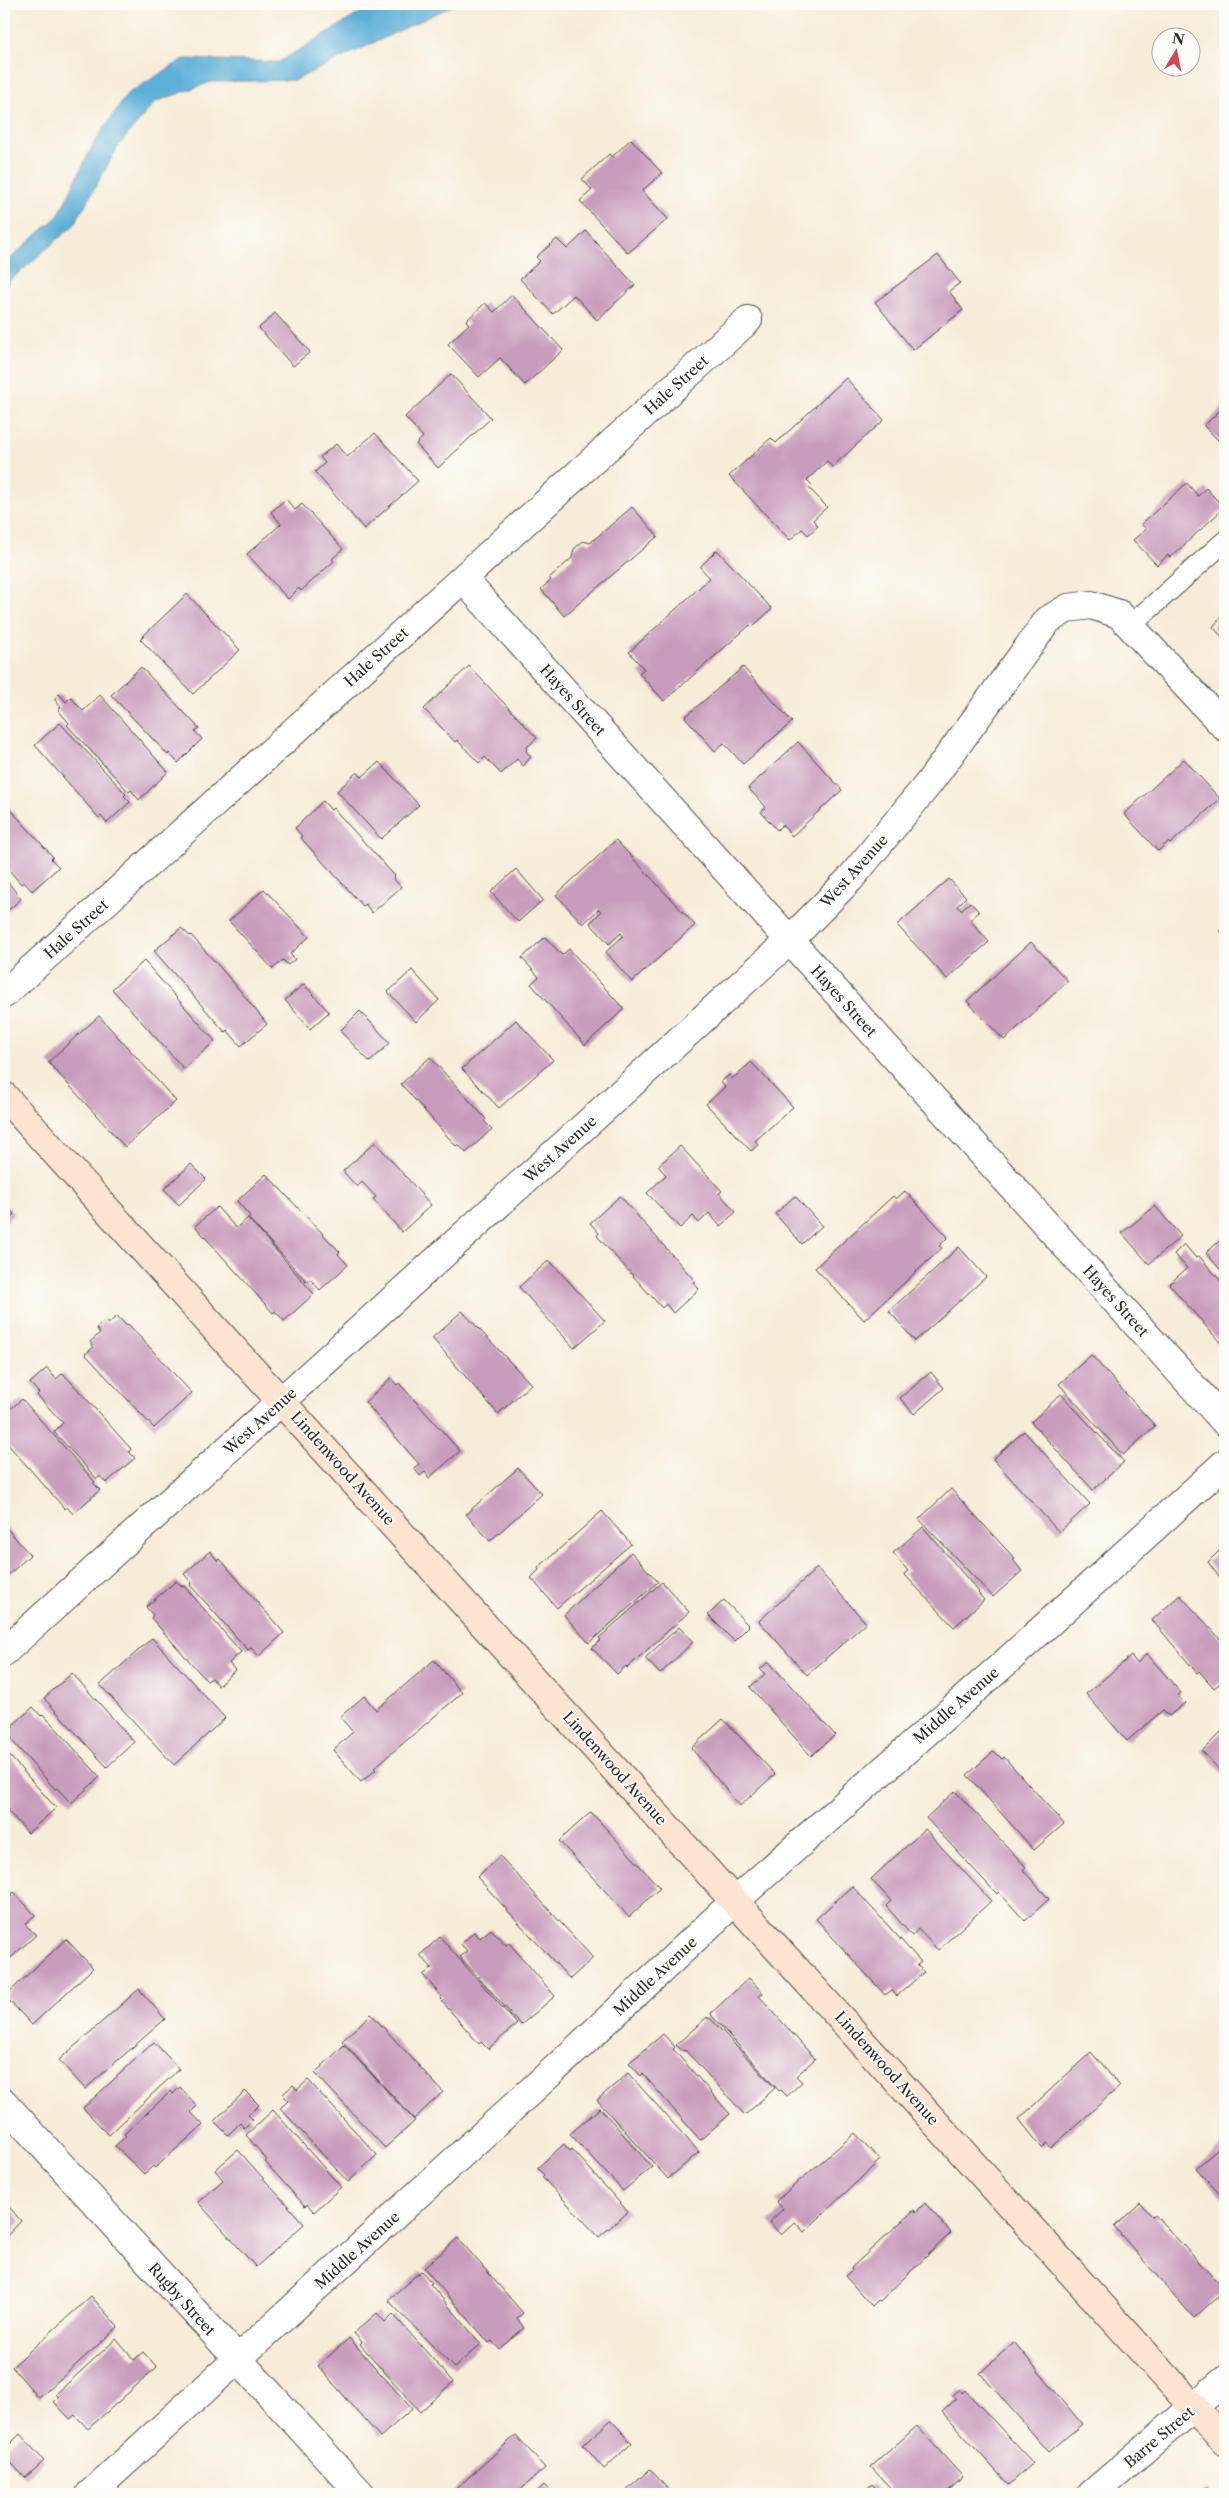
<svg xmlns="http://www.w3.org/2000/svg" width="1229" height="2498" font-family="'Libre Caslon Text',serif">
<style>
.water{fill:#5bafd7;stroke:#436d81}
.building{fill:#c89cbc}
.lines{fill:none;stroke-linecap:round;stroke-linejoin:round}
.lane-casing{stroke:#4a4845;stroke-width:22}
.street-casing{stroke:#4a4845;stroke-width:30}
.secondary-casing{stroke:#4a4845;stroke-width:30}
.lane{stroke:#fff;stroke-width:20}
.street{stroke:#fff;stroke-width:28}
.secondary{stroke:#fde4d1;stroke-width:28}
.labels{text-anchor:middle;dominant-baseline:central;stroke-width:4;stroke-linejoin:round;paint-order:stroke}
.street-label{font-size:15px;fill:#2b2b2b;stroke:#fdfcf7}
</style>
<rect width="100%" height="100%" fill="#fdfcf7"/>
<filter id="ink" filterUnits="userSpaceOnUse"><feTurbulence type="fractalNoise" baseFrequency=".02" numOctaves="2"/><feDisplacementMap in="SourceGraphic" scale="10" xChannelSelector="R" yChannelSelector="G"/><feConvolveMatrix kernelMatrix="1 2 1 2 8 2 1 2 1" color-interpolation-filters="sRGB"/></filter>
<filter id="wash" filterUnits="userSpaceOnUse"><feTurbulence type="fractalNoise" baseFrequency=".0096" numOctaves="4" result="noise"/><feDisplacementMap in="SourceGraphic" scale="20" xChannelSelector="R" yChannelSelector="G"/><feGaussianBlur stdDeviation="1.12" result="paint"/><feColorMatrix in="noise" values="0 0 0 0 0 0 0 0 0 0 0 0 0 0 0 0 0 1.4 0 .05"/><feComposite in="paint" operator="in"/></filter>
<g filter="url(#wash)">
<rect width="100%" height="100%" fill="#f7ecd8"/>
<path class="water" d="M375,4H456L295,80L211,82L155,102L119,145L74,225L4,286V264L58,216L94,143L127,94L184,59L279,62Z"/>
<g id="blocks">
<path class="building" d="M631,139L662,173L642,191L668,219L628,253L580,201L592,190L582,179L609,154L612,157Z
M586,231L635,285L597,320L574,295L553,314L520,279L540,261L536,257L557,239L567,249Z
M938,255L960,283L949,291L963,310L913,350L875,302Z
M512,295L563,350L525,385L500,358L479,377L448,344L469,324L466,321L485,303L494,312Z
M275,313L310,352L293,366L259,328Z
M451,374L491,418L438,468L416,444L423,437L405,417Z
M846,378L884,420L832,467L827,461L807,480L812,485L809,488L827,507L813,520L818,526L808,535L802,529L790,540L729,476L771,438L776,443Z
M1225,405V447L1204,426Z
M375,433L418,481L364,529L315,472L325,463L320,457L336,444L347,457Z
M1187,483L1198,496L1206,488L1224,508L1170,558L1168,555L1157,565L1133,540L1146,529L1141,524Z
M286,499L295,510L302,504L343,549L332,559L334,561L301,591L299,588L288,599L247,554L281,524L271,512Z
M632,507L658,536L564,616L541,589L551,580L549,578L572,558L574,549L583,541L590,543Z
M717,550L772,609L752,627L750,625L664,701L639,673L644,669L629,652L710,578L700,567Z
M187,594L240,650L193,694L140,639Z
M1225,612V640L1213,627Z
M469,666L537,738L527,747L526,751L531,757L523,766L517,759L501,774L485,757L479,763L457,740L455,742L424,709Z
M141,667L199,728L195,731L202,739L178,763L169,753L168,755L111,695Z
M743,667L792,722L743,764L724,743L715,751L685,717Z
M59,694L66,702L71,697L83,711L100,695L168,772L139,800L131,790L129,792L67,725L69,723L58,710L61,707L54,699Z
M60,723L126,794L124,796L130,802L107,823L101,816L99,818L35,745Z
M798,742L842,790L792,836L782,825L777,830L761,812L766,807L748,788Z
M1184,759L1220,799L1170,844L1168,842L1158,851L1124,814Z
M379,762L419,805L381,839L337,791L357,772L362,777Z
M323,801L331,810L333,808L395,876L393,878L401,887L372,913L365,904L363,906L300,837L302,836L295,828Z
M4,802L53,857L51,859L59,867L32,891L24,882L21,884L4,864Z
M616,840L695,925L632,982L606,952L623,936L621,933L609,944L590,923L601,912L599,909L583,924L556,895Z
M516,869L543,900L518,922L491,892Z
M4,877L21,899L4,914Z
M949,879L966,897L957,906L961,910L970,902L979,912L970,920L989,942L947,979L897,925Z
M264,889L309,937L290,954L295,959L288,965L283,960L273,969L229,921Z
M1225,925V936L1220,930Z
M181,928L190,936L191,935L233,982L267,1024L241,1046L227,1030L225,1032L154,951Z
M545,937L562,955L569,949L624,1009L585,1045L531,984L539,977L522,958Z
M1031,942L1068,981L1004,1040L967,1001Z
M144,961L215,1041L184,1069L112,989Z
M412,970L439,1000L416,1022L388,992Z
M304,984L329,1012L310,1029L285,1000Z
M360,1011L390,1043L370,1062L340,1031Z
M99,1016L176,1101L125,1147L48,1062Z
M516,1020L553,1060L499,1108L462,1069Z
M430,1057L486,1119L484,1121L492,1129L466,1153L458,1144L456,1146L401,1084Z
M751,1062L793,1107L755,1141L758,1145L751,1151L706,1104L725,1087L721,1082L729,1075L732,1079Z
M375,1142L431,1205L402,1232L373,1199L376,1197L362,1182L357,1187L343,1171Z
M680,1146L722,1191L719,1193L736,1212L720,1226L709,1213L699,1223L693,1216L680,1228L647,1193L666,1175L658,1166Z
M191,1164L206,1179L179,1205L164,1189Z
M266,1174L340,1252L338,1254L348,1265L320,1290L310,1279L307,1282L248,1218L250,1216L237,1201Z
M905,1191L948,1237L939,1246L942,1248L864,1320L815,1268L893,1196L896,1199Z
M620,1196L695,1281L693,1282L699,1289L673,1313L666,1304L662,1308L597,1236L599,1233L590,1223Z
M795,1196L822,1226L802,1244L775,1214Z
M4,1203L14,1214L4,1224Z
M1155,1206L1181,1236L1149,1264L1122,1233Z
M217,1207L236,1228L248,1218L314,1294L284,1321L275,1311L273,1313L195,1226Z
M1225,1236V1275L1206,1253Z
M1184,1244L1196,1258L1199,1256L1225,1286V1348L1169,1284L1187,1268L1174,1254Z
M959,1247L986,1277L915,1341L889,1311Z
M549,1260L605,1321L574,1348L519,1287Z
M462,1311L531,1384L498,1414L432,1338Z
M117,1316L127,1326L128,1324L192,1393L154,1428L85,1354L94,1347L90,1342L100,1333L96,1328L105,1321L108,1324Z
M1091,1355L1155,1426L1123,1455L1059,1384Z
M47,1368L56,1379L63,1373L131,1449L129,1452L135,1458L106,1483L100,1476L97,1479L54,1432L63,1423L37,1395L39,1393L30,1383Z
M931,1372L944,1388L914,1414L900,1398Z
M391,1378L397,1385L399,1383L460,1451L429,1478L425,1472L420,1476L414,1468L419,1464L365,1402Z
M1061,1394L1124,1462L1093,1490L1031,1422Z
M22,1399L95,1482L93,1483L100,1490L73,1514L67,1507L65,1509L4,1440V1415Z
M1024,1431L1090,1504L1059,1532L993,1459Z
M518,1468L542,1494L490,1541L466,1514Z
M951,1489L1015,1559L1013,1560L1022,1571L993,1597L919,1519Z
M602,1511L631,1544L557,1608L531,1578L539,1570L538,1568Z
M4,1525L30,1555L4,1579Z
M923,1527L979,1592L978,1593L984,1600L954,1627L904,1574L908,1571L893,1553Z
M1225,1545V1585L1208,1562Z
M210,1551L218,1561L220,1559L284,1633L259,1656L251,1648L248,1650L190,1585L192,1583L184,1574Z
M631,1552L658,1582L589,1643L564,1615Z
M817,1568L866,1623L807,1675L759,1621Z
M176,1581L183,1587L184,1586L241,1652L229,1663L235,1670L218,1686L212,1678L207,1681L151,1618L153,1615L146,1607Z
M662,1582L689,1612L627,1668L626,1666L617,1674L592,1648L601,1640L599,1638Z
M1180,1595L1225,1644V1679L1214,1688L1199,1671L1197,1673L1152,1620Z
M724,1600L749,1626L734,1641L708,1615Z
M679,1627L693,1642L660,1674L645,1658Z
M152,1638L225,1718L174,1765L100,1685Z
M1147,1654L1181,1693L1178,1696L1185,1703L1169,1716L1163,1710L1127,1741L1086,1694L1131,1656L1137,1663Z
M434,1660L462,1693L374,1768L376,1770L361,1782L333,1750L353,1732L340,1717L364,1696L376,1710Z
M769,1662L835,1735L811,1756L750,1687L765,1674L760,1669Z
M72,1673L134,1742L107,1767L44,1698Z
M33,1707L41,1716L43,1714L100,1777L71,1803L57,1788L55,1789L12,1741L13,1740L6,1731Z
M723,1719L775,1774L740,1806L691,1748Z
M1225,1728V1776L1202,1751Z
M994,1751L1002,1759L1004,1757L1064,1824L1034,1850L967,1775Z
M8,1754L56,1808L28,1833L4,1807V1758Z
M955,1791L1026,1867L1023,1870L1049,1899L1025,1921L999,1892L997,1894L926,1818Z
M591,1812L660,1888L629,1917L559,1841Z
M925,1829L991,1901L938,1950L918,1929L912,1936L886,1906L891,1901L871,1879Z
M500,1856L593,1958L570,1979L477,1877Z
M852,1886L921,1962L917,1965L924,1972L897,1996L892,1990L885,1995L816,1919Z
M14,1892L35,1915L25,1924L36,1935L4,1964V1901Z
M491,1929L506,1945L509,1943L555,1996L521,2025L460,1957L467,1951L461,1944L474,1932L480,1938Z
M440,1937L517,2024L488,2049L481,2042L479,2044L440,1999L442,1997L423,1975L432,1968L420,1955Z
M66,1939L93,1968L32,2025L5,1996Z
M749,1978L763,1993L759,1996L815,2059L796,2076L802,2082L787,2096L781,2090L779,2091L712,2016L711,2013Z
M139,1989L165,2019L85,2089L59,2060Z
M371,2014L443,2092L414,2119L342,2041Z
M707,2017L708,2019L710,2018L775,2088L745,2115L685,2050L683,2051L676,2045Z
M663,2034L675,2047L673,2049L730,2114L700,2140L643,2074L641,2076L629,2063Z
M154,2042L179,2069L109,2135L83,2108Z
M344,2045L415,2121L385,2148L315,2073Z
M1091,2052L1120,2086L1051,2148L1047,2143L1042,2148L1019,2119Z
M628,2073L699,2152L668,2179L597,2100Z
M308,2080L377,2155L348,2182L280,2108L288,2101L282,2095L293,2085L297,2090Z
M180,2087L197,2106L191,2112L203,2125L155,2168L153,2166L144,2174L115,2146L126,2136L124,2134L171,2091L173,2094Z
M245,2091L259,2105L248,2115L253,2120L244,2128L240,2123L228,2135L214,2121Z
M600,2108L652,2167L623,2191L570,2134Z
M273,2110L341,2187L314,2212L307,2204L305,2206L265,2162L267,2160L246,2135Z
M855,2133L880,2160L804,2232L795,2222L781,2235L769,2222L783,2209L776,2201Z
M1225,2143V2200L1196,2168Z
M564,2144L570,2151L572,2149L628,2212L599,2237L542,2177L544,2175L537,2168Z
M238,2150L304,2224L256,2267L198,2202L223,2180L215,2170Z
M4,2201L21,2221L4,2239Z
M925,2203L951,2233L880,2301L878,2300L872,2306L845,2276L852,2270L851,2268L914,2210L916,2212Z
M1140,2203L1153,2217L1155,2215L1225,2290L1194,2318L1114,2227Z
M458,2238L523,2313L517,2318L524,2328L499,2349L492,2341L489,2343L424,2268Z
M421,2271L432,2283L430,2284L481,2344L454,2368L388,2300Z
M91,2296L118,2327L39,2398L12,2367Z
M377,2313L385,2322L393,2314L453,2382L420,2412L360,2344L362,2342L354,2333Z
M349,2338L412,2409L380,2437L318,2366Z
M116,2339L134,2360L143,2352L157,2367L88,2429L75,2415L70,2419L54,2402L59,2397L56,2394Z
M1014,2342L1082,2424L1049,2452L980,2373Z
M959,2389L962,2393L965,2390L1033,2463L1009,2485L942,2412L956,2399L952,2395Z
M611,2420L632,2443L604,2469L583,2445Z
M917,2426L963,2477L945,2494H896L871,2467Z
M20,2434L44,2461L25,2478L4,2455V2450Z
M516,2435L545,2468L516,2494H450Z
M650,2469L672,2494H623Z
M872,2484L881,2494H861Z
M544,2485L553,2494H534Z
M1207,2488L1212,2494H1199Z"/>
</g>
</g>
<g filter="url(#ink)">
<use href="#blocks" fill-opacity="0" stroke="#4a4845" stroke-width="1"/>
<g class="lines">
<defs>
<path id="lane" d="M1130,626L1225,541"/>
<path id="street" d="M463,579L1225,1422
M4,994L748,320
M4,1652L790,940L850,879L929,783L1048,620L1068,608L1091,605L1119,614L1225,727
M4,2103L361,2494
M90,2494L569,2056L736,1900L1006,1662L1225,1463
M1092,2494L1225,2380"/>
<path id="secondary" d="M4,1096L1225,2442"/>
</defs>
<use href="#lane" class="lane-casing"/>
<use href="#street" class="street-casing"/>
<use href="#secondary" class="secondary-casing"/>
<use href="#lane" class="lane"/>
<use href="#street" class="street"/>
<use href="#secondary" class="secondary"/>
</g>
</g>
<g class="labels">
<g class="street-label">
<text transform="translate(676 385) rotate(-42)">Hale Street</text>
<text transform="translate(376 657) rotate(-42)">Hale Street</text>
<text transform="translate(573 700) rotate(48)">Hayes Street</text>
<text transform="translate(854 871) rotate(-48)">West Avenue</text>
<text transform="translate(76 929) rotate(-42)">Hale Street</text>
<text transform="translate(844 1001) rotate(48)">Hayes Street</text>
<text transform="translate(560 1149) rotate(-42)">West Avenue</text>
<text transform="translate(1116 1301) rotate(48)">Hayes Street</text>
<text transform="translate(260 1421) rotate(-42)">West Avenue</text>
<text transform="translate(343 1468) rotate(48)">Lindenwood Avenue</text>
<text transform="translate(956 1705) rotate(-41)">Middle Avenue</text>
<text transform="translate(615 1768) rotate(48)">Lindenwood Avenue</text>
<text transform="translate(655 1976) rotate(-43)">Middle Avenue</text>
<text transform="translate(887 2068) rotate(48)">Lindenwood Avenue</text>
<text transform="translate(357 2250) rotate(-42)">Middle Avenue</text>
<text transform="translate(182 2299) rotate(48)">Rugby Street</text>
<text transform="translate(1159 2437) rotate(-40)">Barre Street</text>
</g>
</g>
<rect width="1229" height="2498" fill="none" stroke="#fdfcf7" stroke-width="20"/>
<g transform="translate(1176 52) rotate(10)"><circle r="24" fill="#fdfcf7" stroke="#a9a8a5"/>
<path d="M0-4L9 19L0 12L-9 19Z" fill="#d1495b"/>
<text y="-8" font-size="14" font-weight="bold" text-anchor="middle" fill="#2b2b2b">N</text>
</g>
</svg>
